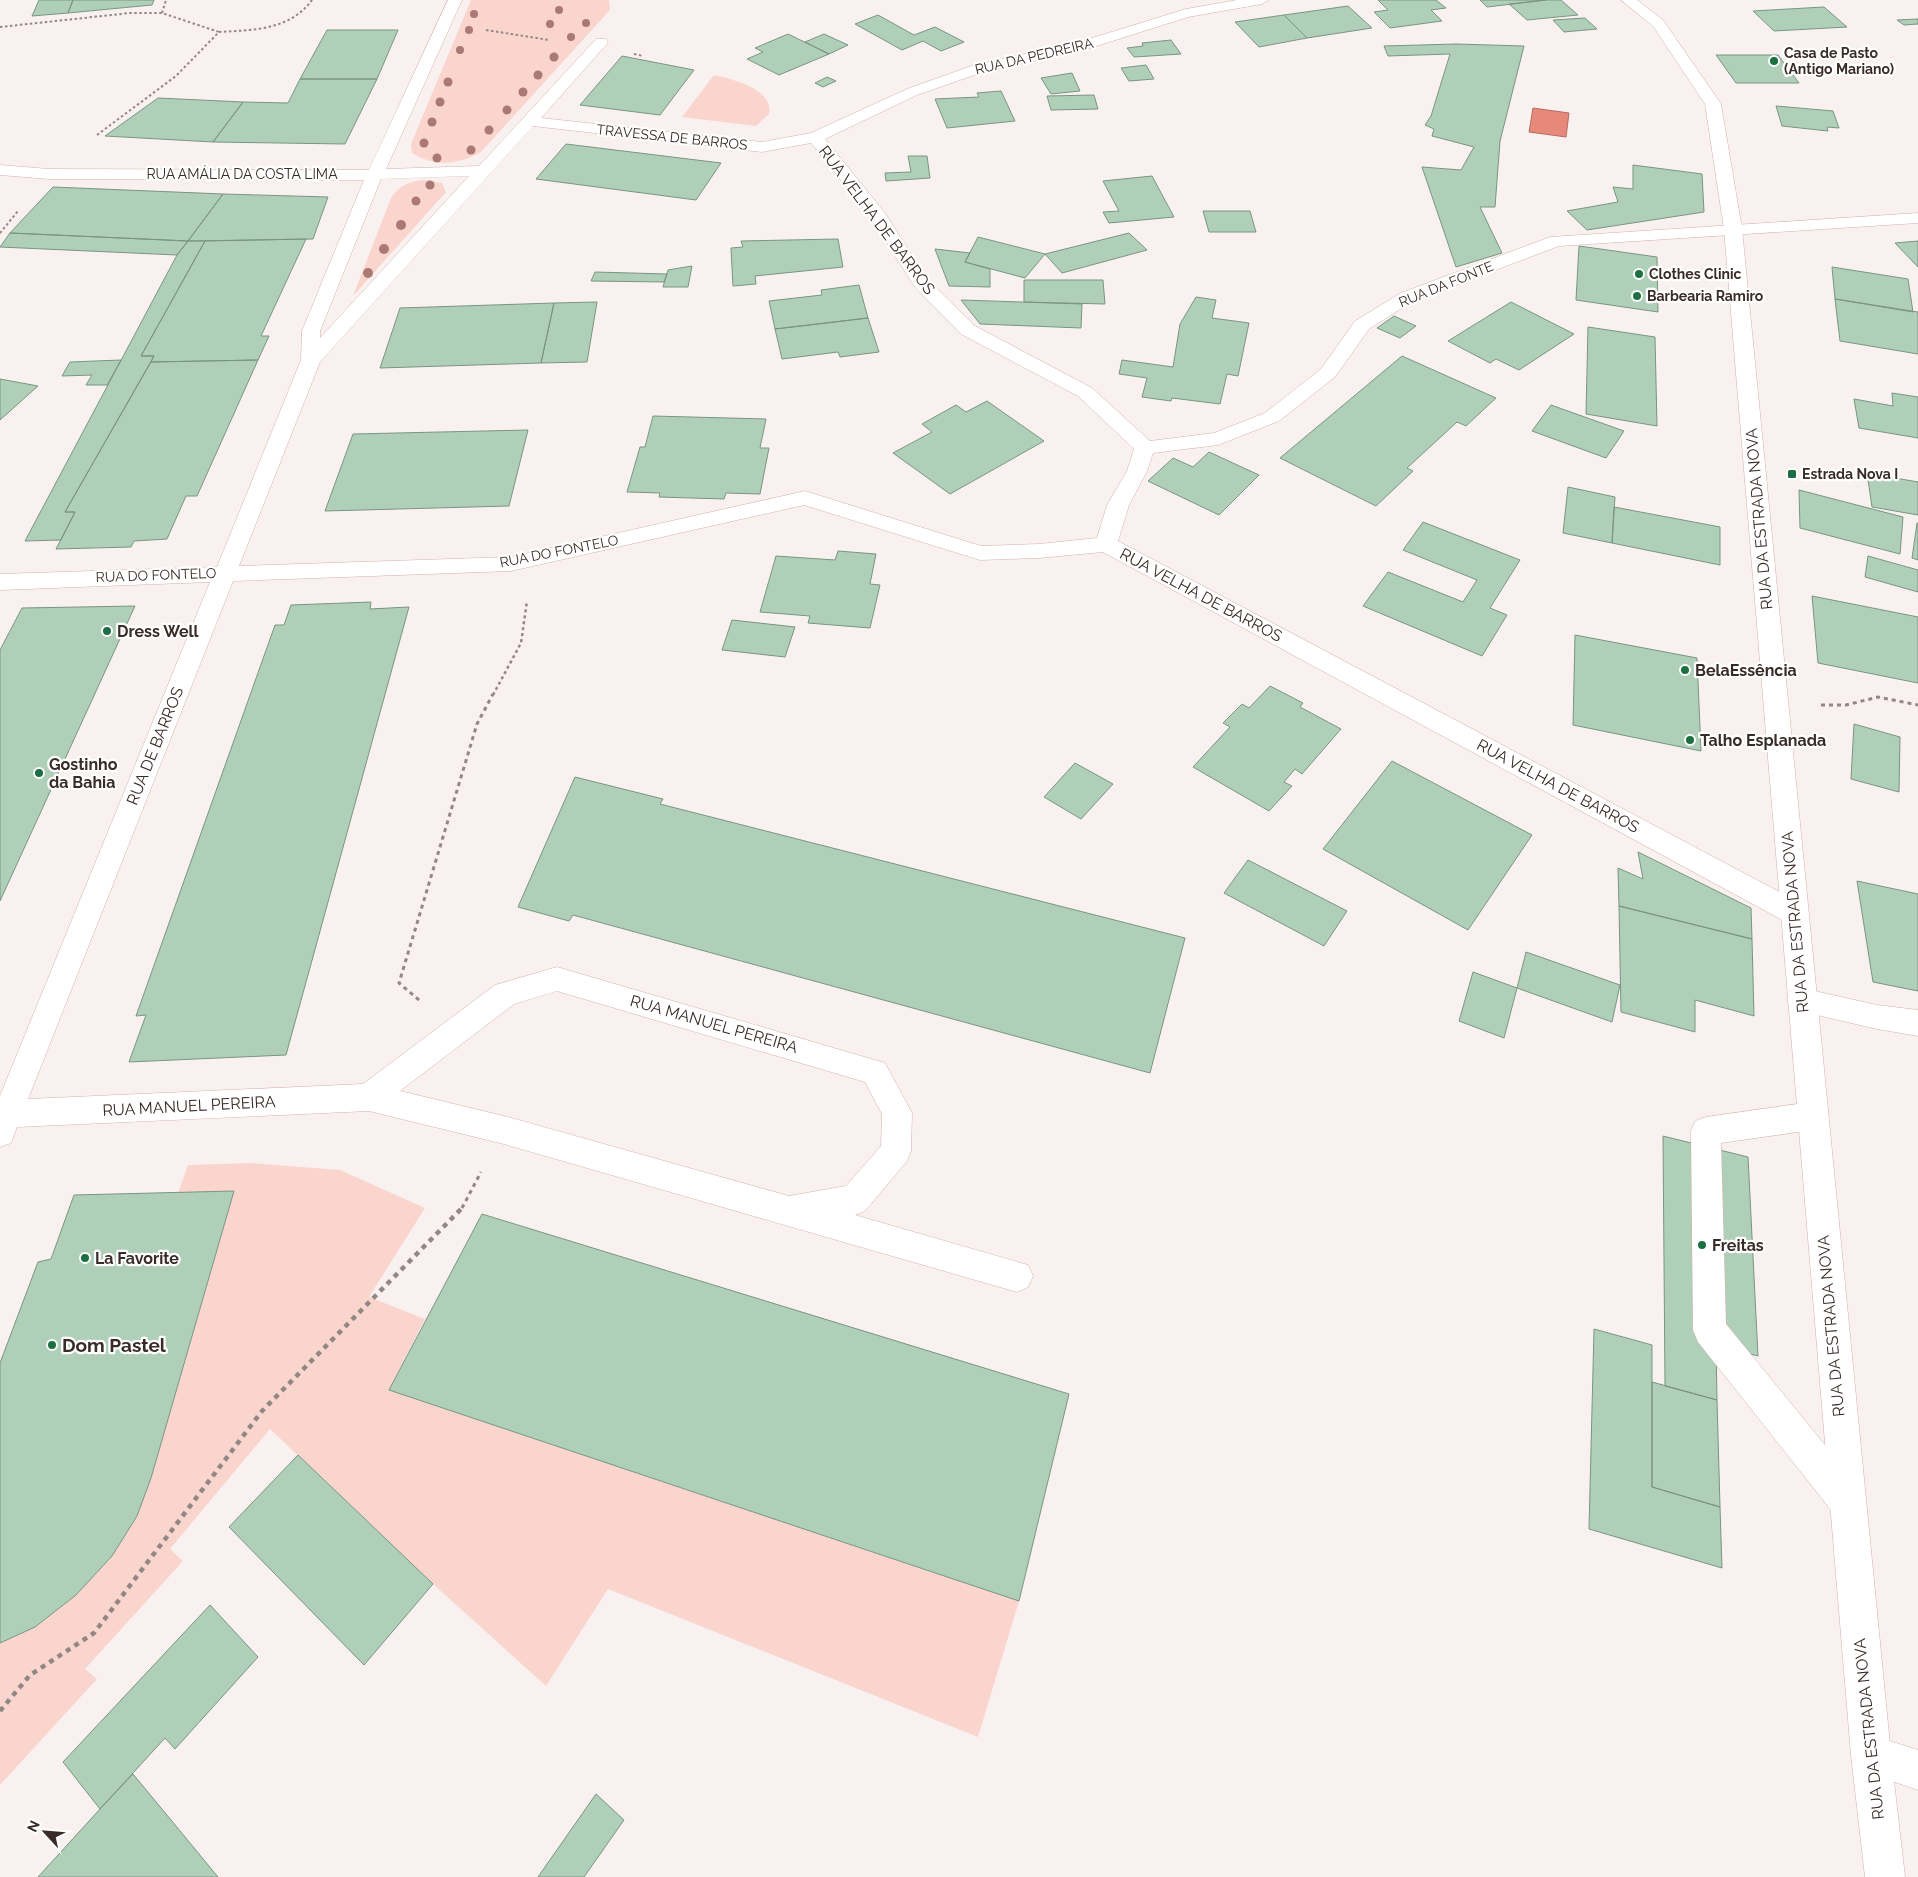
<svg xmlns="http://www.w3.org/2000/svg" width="1918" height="1877" font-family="Raleway,sans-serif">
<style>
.green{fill:#fad5ce}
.water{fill:#e7897a;stroke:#b36d61}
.building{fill:#b0cfb9;stroke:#799581}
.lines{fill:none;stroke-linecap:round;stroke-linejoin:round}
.minor-casing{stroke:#d5b0aa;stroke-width:1}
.major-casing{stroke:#d5b0aa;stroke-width:1}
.path-far3{stroke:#928785;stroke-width:2;stroke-dasharray:2.5 2.5;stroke-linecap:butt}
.path-far2{stroke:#928785;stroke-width:2.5;stroke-dasharray:3 3;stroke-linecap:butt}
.path-far1{stroke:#928785;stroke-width:3;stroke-dasharray:4 4;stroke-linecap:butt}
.path{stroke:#928785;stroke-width:4.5;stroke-dasharray:5 5;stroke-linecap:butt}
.minor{fill:#fff;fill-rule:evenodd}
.major{fill:#fff;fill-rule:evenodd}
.tree{fill:#aa7974}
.poi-dot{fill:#1b6f40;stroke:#fff;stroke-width:2}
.labels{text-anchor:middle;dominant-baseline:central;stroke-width:4.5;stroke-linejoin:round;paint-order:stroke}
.far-poi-label{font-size:14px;font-weight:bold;fill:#392b28;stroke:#fff;text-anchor:start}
.far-street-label{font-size:14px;fill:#392b28;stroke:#fff}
.street-label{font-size:16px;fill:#392b28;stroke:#fff}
.poi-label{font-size:16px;font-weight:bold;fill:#392b28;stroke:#fff;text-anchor:start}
.near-poi-label{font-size:19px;font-weight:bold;fill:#392b28;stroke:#fff;text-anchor:start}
</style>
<rect width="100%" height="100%" fill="#f9f1f0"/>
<path class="green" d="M471,0H609L610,10L481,152C459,165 434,167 412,153L411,144Z
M714,75C732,79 774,89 769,114L756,126L682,117Z
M425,180L442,183L446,192L353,296L391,198C400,185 409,181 425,180Z
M252,1163L340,1170L425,1208L369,1297L425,1319L389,1390L1019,1601L978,1737L608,1589L546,1686L433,1584L270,1429L170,1549L183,1561L85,1669L97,1679L0,1785V1643L35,1627L76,1595L112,1556L137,1516L151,1478L234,1191L178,1193L188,1165Z"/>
<path class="water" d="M1533,108L1569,113L1566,137L1529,132Z"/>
<path class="building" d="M39,0H73L68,13L32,16Z
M73,0H154L152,5L68,13Z
M1378,0H1436L1446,8L1431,10L1442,21L1390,28L1374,12L1388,10Z
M1480,0H1546L1487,7Z
M1546,0H1561L1578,15L1527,20L1509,4Z
M1348,6L1372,28L1307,38L1284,15Z
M1824,7L1847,27L1774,31L1753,11Z
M878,15L914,35L935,27L964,42L941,51L923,41L902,50L855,24Z
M1284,15L1307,38L1259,47L1235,22Z
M1585,18L1597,29L1564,32L1553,20Z
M1918,19V24L1904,25L1897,20Z
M327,30H398L377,79H300Z
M788,34L829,54L779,75L747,59L763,52L755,48Z
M824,34L848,45L829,54L805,42Z
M1171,40L1181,54L1134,57L1127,48L1143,46L1142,43Z
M1456,44L1524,46L1500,141L1495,207H1480L1502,253L1456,267L1422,167L1461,170L1474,147L1432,136L1434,129L1425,125L1431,116L1450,54L1388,56L1384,46Z
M1716,55H1778L1799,83H1736Z
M622,56L694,70L660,115L580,105Z
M1146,65L1154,79L1129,81L1121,68Z
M1072,73L1080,91L1051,94L1041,78Z
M827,77L836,81L823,87L815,83Z
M300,79H377L345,144L213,142L243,102L288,103Z
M1001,91L1015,121L947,128L935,99L979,97L977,93Z
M1094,95L1098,109L1051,110L1047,96Z
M158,98L243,102L213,142L105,136Z
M1776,106L1833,111L1839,128L1827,127L1828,131L1782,126Z
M566,144L721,163L696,200L536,179Z
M908,156H927L930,178L886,181L885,173L911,172Z
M1633,165L1702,174L1704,212L1587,230L1567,211L1618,202L1613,187L1633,189Z
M1152,176L1174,217L1109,223L1103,212L1119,211L1103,181Z
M53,187L223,194L188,241L10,233Z
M223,194L328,197L313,239L188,241Z
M1203,211H1250L1256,232H1209Z
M10,233L188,241L177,255L0,247Z
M1129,233L1147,250L1062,273L1045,254Z
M978,237L1045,254L1025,278L965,262Z
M306,239L261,336H269L258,360L151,362L154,356H141L205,241Z
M838,239L843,267L755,276L756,284L733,286L731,248L743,247L741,241Z
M188,241H205L141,356H154L65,512H75L61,540L25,541L177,255Z
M1918,241V267L1895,243Z
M1579,246L1657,257L1658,312L1576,300Z
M935,249L970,253L965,262L990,269V287L949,286Z
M692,266L688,287H663L668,270Z
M1832,267L1908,279L1913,312L1835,299Z
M595,272L667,274L664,282L591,281Z
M1024,280H1103L1105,304L1024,302Z
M859,285L868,318L775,329L769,301L822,295L821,290Z
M1196,297L1216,300L1212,318L1249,323L1238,376L1227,374L1220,404L1172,398L1171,401L1142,397L1147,378L1119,374L1122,360L1173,367L1180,324Z
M1835,299L1918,312V354L1840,341Z
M961,300L1082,304L1081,328L980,324Z
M597,302L587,362L541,363L554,303Z
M1511,302L1574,334L1519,370L1496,359L1490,363L1448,341Z
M554,303L541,363L380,368L400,308Z
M1394,316L1416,326L1400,338L1377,328Z
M868,318L879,352L840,357L838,352L782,359L775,329Z
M1588,327L1655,337L1657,426L1586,414Z
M1402,356L1496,398L1466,426L1457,422L1407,468L1413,471L1376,506L1280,458Z
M121,360L107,385H86L92,375L62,376L70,362Z
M258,360L197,496H186L167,539L134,541L131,547L56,549L75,512H65L151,362Z
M0,379L38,386L0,420Z
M1892,393L1918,397V438L1859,428L1854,399L1893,406Z
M987,401L1044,441L950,494L893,453L932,432L922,424L956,405L966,412Z
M1551,405L1624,431L1606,458L1532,431Z
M653,416L766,419L760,448H769L760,494L726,493L724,499L659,497L660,493L627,492L640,447H645Z
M528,430L509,506L325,511L353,434Z
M1209,452L1259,475L1219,515L1148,481L1173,458L1193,467Z
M1867,473L1918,482V515L1872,507Z
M1568,487L1615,497L1612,543L1563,533Z
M1799,490L1903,517L1900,554L1800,528Z
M1614,507L1720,527V565L1612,543Z
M1423,522L1520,560L1490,608L1507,615L1482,656L1363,606L1388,572L1463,602L1477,580L1403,550Z
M1917,523H1918V560L1912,558Z
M838,551L876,554L870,584L880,585L870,628L808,623L810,616L760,612L776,556L835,560Z
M1868,556L1918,570V592L1865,577Z
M1812,596L1918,617V683L1818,663Z
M371,602L370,609L409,607L286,1055L129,1062L146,1015L136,1016L275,625H284L291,605Z
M135,606L0,901V650L22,608Z
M732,620L795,627L785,657L722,650Z
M1575,635L1697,658L1701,751L1573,725Z
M1270,686L1303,703L1300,707L1341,729L1302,774L1295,769L1284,782L1292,786L1269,811L1193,767L1230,727L1223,723L1242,704L1249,708Z
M1854,724L1900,737L1899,792L1851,779Z
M1392,761L1532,835L1468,930L1323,849Z
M1075,763L1113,784L1081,819L1044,797Z
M575,777L663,799L660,804L1185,938L1150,1073L573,915L569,921L518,907Z
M1638,852L1751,908L1752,939L1619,906L1618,868L1643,879Z
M1248,860L1347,911L1324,946L1224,893Z
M1857,881L1918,894V991L1873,982Z
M1619,906L1752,939L1754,1016L1695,1000V1032L1621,1012Z
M1526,952L1620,985L1612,1022L1517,988Z
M1473,972L1517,988L1504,1038L1459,1021Z
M1663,1136L1748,1157L1758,1356L1716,1345L1717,1400L1665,1386Z
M234,1191L151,1478L137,1516L112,1556L76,1595L35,1627L0,1643V1363L38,1262L51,1259L74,1195Z
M482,1214L1069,1394L1019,1601L389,1390Z
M1594,1329L1652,1345V1487L1720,1507L1722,1568L1589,1529Z
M1652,1382L1717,1400L1720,1507L1652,1487Z
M298,1455L433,1584L364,1665L229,1527Z
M210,1605L258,1657L175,1749L165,1738L100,1809L63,1762Z
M133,1774L218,1877H38L100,1809Z
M596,1794L624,1820L584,1877H538Z"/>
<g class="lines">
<defs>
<path id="minor" d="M448,0H462L386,169L479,166L596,39H606L608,42L606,45L541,118L762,142L811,133L907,89L974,65L1076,43L1186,9L1237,0H1269L1262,4L1188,17L1084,50L983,72L917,95L825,139L885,213L927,279L975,326L1092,388L1150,441L1214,433L1265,413L1321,369L1355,321L1401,293L1550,237L1918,213V223L1559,246L1413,301L1369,329L1335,377L1279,421L1218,445L1153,453L1147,471L1129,505L1118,541L1804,905L1808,913L1804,921L1794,924L1784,921L1103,552L1039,558L980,560L804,505L511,571L233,581L28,1099L363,1084L495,985L557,967L885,1063L912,1113L911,1151L907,1161L865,1211L855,1215L1028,1265L1033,1276L1028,1287L1017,1292L504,1144L369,1111L17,1127L11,1143L0,1147V1096L210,582L0,590V574L217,567L301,360L302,331L364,180L49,179L0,175V165L49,169L369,170ZM533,126L762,152L811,143L872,219L914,286L961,334L1078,396L1134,449L1127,471L1107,505L1097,538L1039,544L981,546L805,491L511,557L239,566L320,362ZM469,176L320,338V331L381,179ZM557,991L865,1082L882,1114L881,1146L846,1186L789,1196L504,1116L400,1091L514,1004Z
M1801,988L1877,1005L1918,1010V1036L1877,1029L1791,1009L1787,1000L1791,991Z
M1812,1102L1823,1106L1827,1116L1823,1126L1812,1130L1721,1143L1726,1324L1861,1489L1866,1502L1861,1515L1848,1520L1835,1515L1698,1342L1693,1330L1691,1131L1695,1121L1706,1117Z
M1871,1735L1918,1750V1790L1857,1769L1851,1755L1857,1741Z"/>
<path id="major" d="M1621,0H1637L1663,20L1721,104L1742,229L1891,1755L1905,1877H1865L1851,1755L1724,229L1705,104L1653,26Z"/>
</defs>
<use href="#minor" class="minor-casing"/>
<use href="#major" class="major-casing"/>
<path class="path-far3" d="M162,13L166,0
M0,27L130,13H162L219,32
M486,30L549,40
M634,54L643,56
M97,135L176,76L219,32C254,30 290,30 312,0
M0,233L18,211"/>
<path class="path-far2" d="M493,695L521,643L527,601"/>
<path class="path-far1" d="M1821,705H1846L1878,697L1918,705
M419,1000L399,983L477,724L493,694
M462,1208L481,1172"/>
<path class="path" d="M0,1711L30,1675L94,1633L262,1411L463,1207"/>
<use href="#minor" class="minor"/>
<use href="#major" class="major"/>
</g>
<g class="tree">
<circle cx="559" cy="10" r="4"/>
<circle cx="474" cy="14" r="4"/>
<circle cx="586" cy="23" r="4"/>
<circle cx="550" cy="24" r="4"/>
<circle cx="469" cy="30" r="4"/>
<circle cx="571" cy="37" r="4"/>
<circle cx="460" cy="50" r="4"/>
<circle cx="554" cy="57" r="4.5"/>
<circle cx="538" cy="75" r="4.5"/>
<circle cx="448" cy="82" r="4.5"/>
<circle cx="523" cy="92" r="4.5"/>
<circle cx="440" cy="102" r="4.5"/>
<circle cx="507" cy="110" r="4.5"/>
<circle cx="432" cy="122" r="4.5"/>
<circle cx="489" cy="130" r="4.5"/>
<circle cx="424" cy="143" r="4.5"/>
<circle cx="471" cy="150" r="4.5"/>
<circle cx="437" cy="158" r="4.5"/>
<circle cx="430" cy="185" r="4.5"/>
<circle cx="416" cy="201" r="4.5"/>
<circle cx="401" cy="225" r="5"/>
<circle cx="384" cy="249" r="5"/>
<circle cx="368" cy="273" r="5"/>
</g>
<g class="poi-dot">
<circle cx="1774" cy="61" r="5"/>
<circle cx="1639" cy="274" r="5"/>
<circle cx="1637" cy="296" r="5"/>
<rect x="1787" y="469" width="10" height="10" rx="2.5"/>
<circle cx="107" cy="631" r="5"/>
<circle cx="1685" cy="670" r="5"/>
<circle cx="1690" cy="740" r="5"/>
<circle cx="39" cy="773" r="5"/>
<circle cx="1702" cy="1245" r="5"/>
<circle cx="85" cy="1258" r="5"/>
<circle cx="52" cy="1345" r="5"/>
</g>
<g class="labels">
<g class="far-poi-label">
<text x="1784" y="53">Casa de Pasto<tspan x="1784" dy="16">(Antigo Mariano)</tspan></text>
<text x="1649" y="274">Clothes Clinic</text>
<text x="1647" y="296">Barbearia Ramiro</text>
<text x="1802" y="474">Estrada Nova I</text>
</g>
<g class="far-street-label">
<text transform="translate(1034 56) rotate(-13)">RUA DA PEDREIRA</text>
<text transform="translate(672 137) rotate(6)">TRAVESSA DE BARROS</text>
<text x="242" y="174">RUA AMÁLIA DA COSTA LIMA</text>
<text transform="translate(1446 284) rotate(-22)">RUA DA FONTE</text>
<text transform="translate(559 551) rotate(-11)">RUA DO FONTELO</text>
<text transform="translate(156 575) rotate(-2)">RUA DO FONTELO</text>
</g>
<g class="street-label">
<text transform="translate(877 220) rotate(53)">RUA VELHA DE BARROS</text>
<text transform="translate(1759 519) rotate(-95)">RUA DA ESTRADA NOVA</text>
<text transform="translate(1201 595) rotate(28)">RUA VELHA DE BARROS</text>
<text transform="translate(155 746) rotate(-68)">RUA DE BARROS</text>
<text transform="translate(1558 786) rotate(28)">RUA VELHA DE BARROS</text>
<text transform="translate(1795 922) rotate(-95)">RUA DA ESTRADA NOVA</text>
<text transform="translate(714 1024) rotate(16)">RUA MANUEL PEREIRA</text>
<text transform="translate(189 1106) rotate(-3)">RUA MANUEL PEREIRA</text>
<text transform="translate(1831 1326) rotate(-95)">RUA DA ESTRADA NOVA</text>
<text transform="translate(1869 1729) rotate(-96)">RUA DA ESTRADA NOVA</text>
</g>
<g class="poi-label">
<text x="117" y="631">Dress Well</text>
<text x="1695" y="670">BelaEssência</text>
<text x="1700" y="740">Talho Esplanada</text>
<text x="49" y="764">Gostinho<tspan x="49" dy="18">da Bahia</tspan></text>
<text x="1712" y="1245">Freitas</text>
<text x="95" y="1258">La Favorite</text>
</g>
<g class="near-poi-label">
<text x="62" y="1345">Dom Pastel</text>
</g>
</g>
<g transform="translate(45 1832) rotate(296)" stroke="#ffffff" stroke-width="4" paint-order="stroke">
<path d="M0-4L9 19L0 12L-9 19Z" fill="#392b28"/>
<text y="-8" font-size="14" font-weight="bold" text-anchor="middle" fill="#392b28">N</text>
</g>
</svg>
